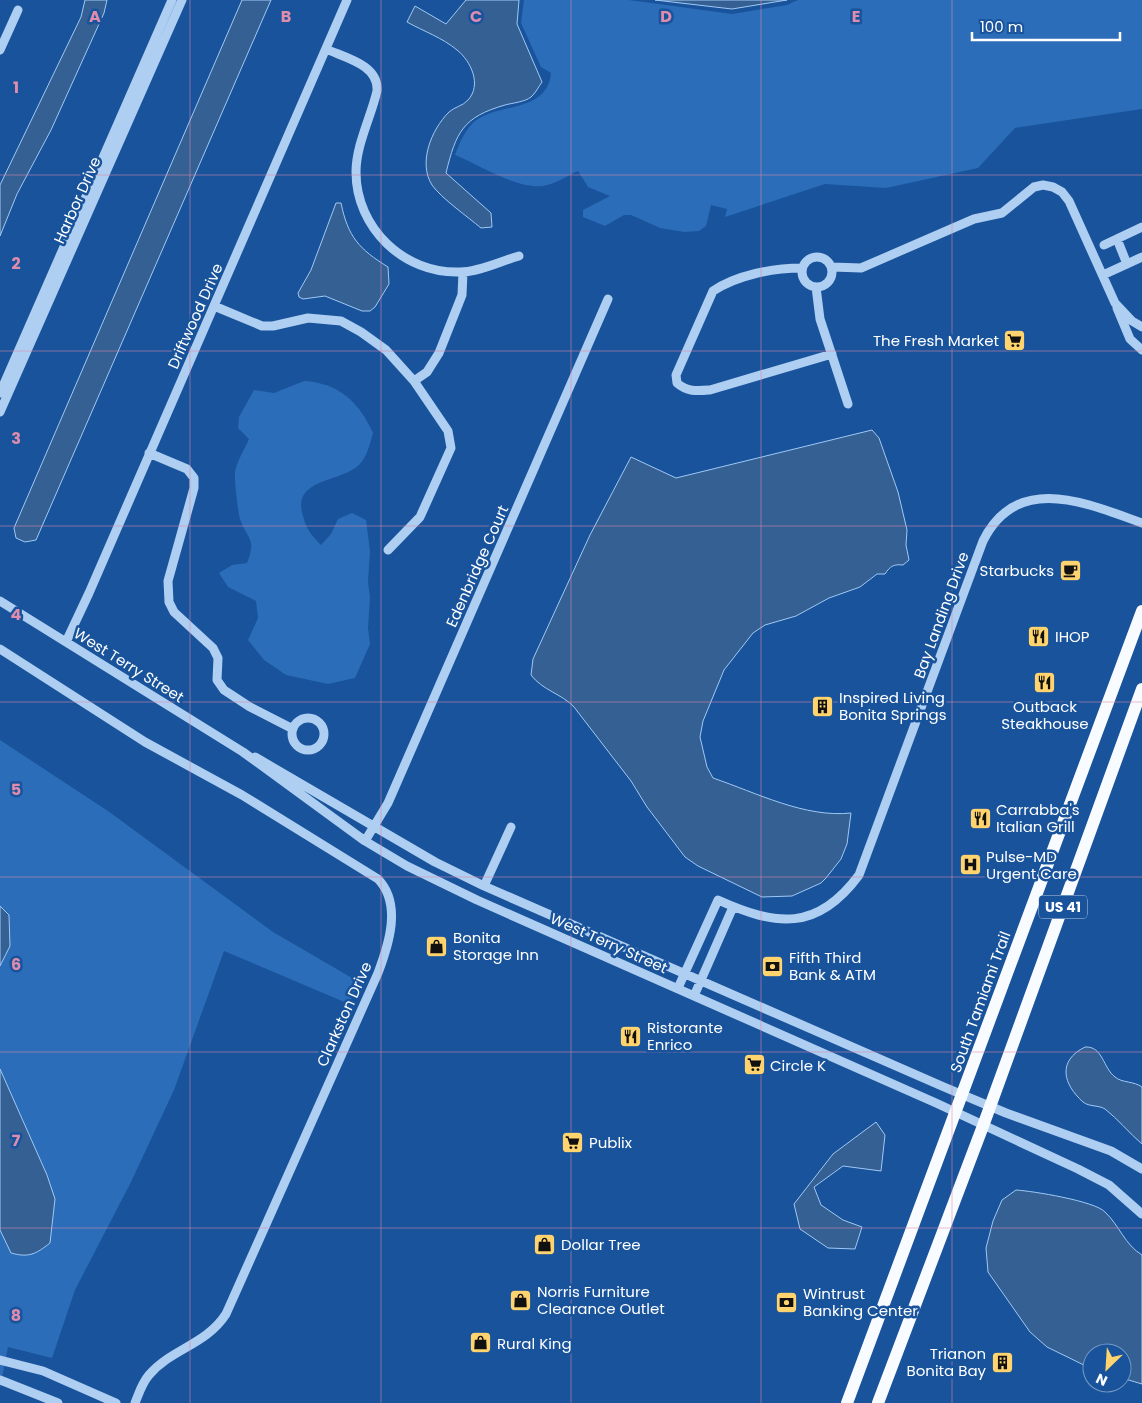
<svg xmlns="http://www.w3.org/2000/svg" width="1142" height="1403" font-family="Poppins,sans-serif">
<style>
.green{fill:#2b6db8}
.water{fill:#356094;stroke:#a0c9f4}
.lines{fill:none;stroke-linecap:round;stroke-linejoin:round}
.minor{stroke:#aecef2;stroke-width:9}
.major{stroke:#f8fbff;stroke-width:12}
.grid{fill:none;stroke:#e08cad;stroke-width:1;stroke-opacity:0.55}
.labels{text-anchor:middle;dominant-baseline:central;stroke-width:5;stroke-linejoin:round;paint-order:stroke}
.shield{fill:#18539b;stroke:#bacbe1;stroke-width:1}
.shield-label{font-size:14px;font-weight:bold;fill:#fff}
.street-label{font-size:15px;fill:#fff;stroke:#18539b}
.poi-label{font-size:15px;fill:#fff;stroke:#18539b;text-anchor:start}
.grid-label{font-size:16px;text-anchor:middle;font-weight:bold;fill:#e08cad;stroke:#18539b;stroke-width:5;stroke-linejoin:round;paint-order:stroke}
</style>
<rect width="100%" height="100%" fill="#18539b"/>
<path class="green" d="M524,0H629L732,14L787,5L798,0H1142V109L1015,128L978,168L886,188L825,184L725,217L727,209L711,205L706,226L699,231L684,232L660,228L631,215H624L605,226L583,217V210L610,196L588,187L578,171C566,176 556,184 543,186C517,189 479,165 455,155C459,144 464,132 472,124C495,101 547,115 551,73L541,67L521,23Z
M304,381C339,383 359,402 373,433C370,444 367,457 359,465C340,483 291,478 303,516C306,529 312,536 321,545L331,534L338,519L352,513L366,520L370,551L368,582L370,597L368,628L370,644L355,678L328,684L286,675L264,660L248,640L258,618L256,601L228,587L219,573L232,565L247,563C257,537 247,540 240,519C238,513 234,478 235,472C237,461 244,450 249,439L238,428L239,417L254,390L274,393Z
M0,740L108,811L273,932L359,982L349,1004L224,951L174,1090L131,1182L75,1290L52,1358L8,1347L0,1388Z"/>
<path class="water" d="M85,0H107L104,13L51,130L17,194L0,236V185L81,17Z
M242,0H271L36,540L25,542L16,538L14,528Z
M466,0H519L517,24L542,82C539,86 535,94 531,97C525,102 512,103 505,105C463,117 456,132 446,173L491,213L492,227L481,228C468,217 441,198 432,185C418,163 431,130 449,112C454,107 463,106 468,100C482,85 471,61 457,50C443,38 423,31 407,22L415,6L446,24Z
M655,0H787L732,9Z
M336,203H341C348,237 359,249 388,267L389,284L375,307L370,311H362L325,296L303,299L299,297L298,293L311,270Z
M872,430L879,438L898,492L907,530L906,545L909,560L903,565C894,564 890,566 885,574H877L860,587L829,598L796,616L765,625L753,633L724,670L703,721L700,737L707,767L713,778C757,793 805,818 851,813L847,844L841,859L826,878L821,883L792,896L762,897L698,866L685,857L647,807L631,781L574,707C562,694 542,690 531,675L533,659L590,535L631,457L676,478Z
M0,906L9,915L10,946L0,966Z
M1085,1047C1103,1046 1103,1068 1115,1077C1122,1083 1134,1081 1142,1087V1144C1129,1133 1118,1119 1105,1109C1099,1105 1089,1107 1083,1102C1063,1084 1057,1061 1085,1047Z
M0,1069L47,1175L55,1199L50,1243C36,1254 29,1258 11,1253L0,1230Z
M876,1122L885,1135L881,1171L843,1166L814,1187L821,1205L843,1220L862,1227L855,1249L828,1248L800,1229L794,1204L833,1154Z
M1016,1190C1032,1191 1095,1201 1105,1212C1119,1225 1125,1245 1142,1255V1384L1122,1378V1353H1092V1369L1047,1347L1030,1332L988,1272L986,1248L993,1221L1002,1200Z"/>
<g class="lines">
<path class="minor" d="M326,49C346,58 379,65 377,91C371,117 356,145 356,172C356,228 404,274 460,272C479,272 501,261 519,256
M0,50L18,10
M1117,239L1127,264
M1104,245L1142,227
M802 272a15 15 0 1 1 30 0a15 15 0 1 1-30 0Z
M832,267L861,268L974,219L1002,213L1034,187L1043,185L1053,187L1062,192L1069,201L1115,303L1132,321L1142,327
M802,268C773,268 737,275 713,291L676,375L677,383C687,392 697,391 710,390L832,354
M1103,275L1142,257
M816,287L820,319L848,404
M214,306L262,326H273L308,318L341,321L361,332L386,350L414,381L448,431L451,448L420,517L388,550
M1117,308L1130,339L1142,350
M414,381L427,372L439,353L462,295L463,272
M0,393L172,0
M0,412L182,0
M149,453L187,469L194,478V488L168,581L169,602L174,612L213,648L218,658L217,680L224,690L250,707L293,729
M0,601L243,752L365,841L407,866L477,900L936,1103L1078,1169L1109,1185L1142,1214
M66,642L89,593L347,0
M0,649L145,742L242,795L378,879C402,904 389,944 378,973L226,1314C206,1345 171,1349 149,1375C142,1383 139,1393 135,1403
M292 734a16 16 0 1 1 32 0a16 16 0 1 1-32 0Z
M255,757L435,862L484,886L944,1087L1006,1113L1111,1151L1142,1169
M365,841L388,803L608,299
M484,886L511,827
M678,988L718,900C776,926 817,932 859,875L983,541C1017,472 1086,503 1142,523
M694,996L733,907
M0,1360L43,1371L116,1403
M0,1380L58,1403"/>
<path class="major" d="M847,1403L1142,611
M878,1403L983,1126L1142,689"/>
</g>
<path class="grid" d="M190,0V1403M381,0V1403M571,0V1403M761,0V1403M952,0V1403M0,175H1142M0,351H1142M0,526H1142M0,702H1142M0,877H1142M0,1052H1142M0,1228H1142"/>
<defs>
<symbol id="supermarket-square" viewBox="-11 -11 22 22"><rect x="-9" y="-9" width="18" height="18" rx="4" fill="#ffd36e" stroke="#18539b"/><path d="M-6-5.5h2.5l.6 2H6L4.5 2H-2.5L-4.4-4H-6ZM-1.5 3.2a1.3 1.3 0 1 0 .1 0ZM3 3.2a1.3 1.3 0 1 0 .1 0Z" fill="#111"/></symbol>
<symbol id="cafe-square" viewBox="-11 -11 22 22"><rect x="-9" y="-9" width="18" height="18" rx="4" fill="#ffd36e" stroke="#18539b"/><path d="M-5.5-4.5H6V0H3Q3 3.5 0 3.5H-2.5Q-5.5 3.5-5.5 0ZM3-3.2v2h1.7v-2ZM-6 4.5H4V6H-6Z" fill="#111"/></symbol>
<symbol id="restaurant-square" viewBox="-11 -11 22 22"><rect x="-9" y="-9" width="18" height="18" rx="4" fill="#ffd36e" stroke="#18539b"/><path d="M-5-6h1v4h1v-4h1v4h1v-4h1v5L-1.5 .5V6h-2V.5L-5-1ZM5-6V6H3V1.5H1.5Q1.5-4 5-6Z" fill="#111"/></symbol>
<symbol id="building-square" viewBox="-11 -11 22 22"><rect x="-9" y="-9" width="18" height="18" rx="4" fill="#ffd36e" stroke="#18539b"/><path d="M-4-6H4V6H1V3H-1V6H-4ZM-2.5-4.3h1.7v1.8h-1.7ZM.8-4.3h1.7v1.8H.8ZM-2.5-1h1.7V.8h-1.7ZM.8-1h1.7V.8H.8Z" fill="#111"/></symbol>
<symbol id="hospital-square" viewBox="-11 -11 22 22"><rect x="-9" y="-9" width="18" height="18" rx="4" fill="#ffd36e" stroke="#18539b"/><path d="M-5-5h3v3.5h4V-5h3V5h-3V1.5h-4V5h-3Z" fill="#111"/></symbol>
<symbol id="shop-square" viewBox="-11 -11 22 22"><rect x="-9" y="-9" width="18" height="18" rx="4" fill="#ffd36e" stroke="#18539b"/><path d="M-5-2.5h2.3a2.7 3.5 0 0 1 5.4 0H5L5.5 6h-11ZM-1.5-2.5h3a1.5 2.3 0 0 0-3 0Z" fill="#111"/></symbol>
<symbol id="bank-square" viewBox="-11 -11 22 22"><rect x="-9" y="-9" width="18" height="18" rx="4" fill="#ffd36e" stroke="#18539b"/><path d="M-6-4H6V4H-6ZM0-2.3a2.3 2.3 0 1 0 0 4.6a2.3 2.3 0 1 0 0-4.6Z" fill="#111"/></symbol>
</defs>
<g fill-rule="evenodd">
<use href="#supermarket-square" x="1002" y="328" width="25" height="25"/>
<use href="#cafe-square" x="1058" y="558" width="25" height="25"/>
<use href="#restaurant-square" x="1026" y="624" width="25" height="25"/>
<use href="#restaurant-square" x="1032" y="670" width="25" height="25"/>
<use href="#building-square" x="810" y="694" width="25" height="25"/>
<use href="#restaurant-square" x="968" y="806" width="25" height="25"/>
<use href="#hospital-square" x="958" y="852" width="25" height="25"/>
<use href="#shop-square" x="424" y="934" width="25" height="25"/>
<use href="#bank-square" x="760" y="954" width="25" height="25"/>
<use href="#restaurant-square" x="618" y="1024" width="25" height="25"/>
<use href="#supermarket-square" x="742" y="1052" width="25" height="25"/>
<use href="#supermarket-square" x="560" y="1130" width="25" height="25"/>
<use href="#shop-square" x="532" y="1232" width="25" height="25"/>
<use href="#shop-square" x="508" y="1288" width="25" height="25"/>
<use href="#bank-square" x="774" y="1290" width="25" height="25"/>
<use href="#shop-square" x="468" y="1330" width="25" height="25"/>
<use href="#building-square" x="990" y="1350" width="25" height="25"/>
</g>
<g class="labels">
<rect class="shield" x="1039" y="895.5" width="48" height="23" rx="4"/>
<g class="shield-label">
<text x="1063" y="907">US 41</text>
</g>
<g class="street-label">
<text transform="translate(77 200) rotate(-66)">Harbor Drive</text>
<text transform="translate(195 316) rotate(-66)">Driftwood Drive</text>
<text transform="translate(477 566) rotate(-66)">Edenbridge Court</text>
<text transform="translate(941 615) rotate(-70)">Bay Landing Drive</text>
<text transform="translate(129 665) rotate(32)">West Terry Street</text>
<text transform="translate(609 943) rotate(24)">West Terry Street</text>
<text transform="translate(980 1002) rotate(-70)">South Tamiami Trail</text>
<text transform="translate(344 1014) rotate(-66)">Clarkston Drive</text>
</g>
<g class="poi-label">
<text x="999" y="340" text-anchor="end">The Fresh Market</text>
<text x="1054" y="570" text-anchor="end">Starbucks</text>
<text x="1055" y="636">IHOP</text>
<text x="839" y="697">Inspired Living<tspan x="839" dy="17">Bonita Springs</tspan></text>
<text x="1045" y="706" text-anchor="middle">Outback<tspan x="1045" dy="17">Steakhouse</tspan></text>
<text x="996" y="809">Carrabba's<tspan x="996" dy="17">Italian Grill</tspan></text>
<text x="986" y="856">Pulse-MD<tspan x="986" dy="17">Urgent Care</tspan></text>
<text x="453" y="937">Bonita<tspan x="453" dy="17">Storage Inn</tspan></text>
<text x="789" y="957">Fifth Third<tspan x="789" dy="17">Bank &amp; ATM</tspan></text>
<text x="647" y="1027">Ristorante<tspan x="647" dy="17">Enrico</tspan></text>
<text x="770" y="1065">Circle K</text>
<text x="589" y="1142">Publix</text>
<text x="561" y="1244">Dollar Tree</text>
<text x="537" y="1291">Norris Furniture<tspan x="537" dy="17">Clearance Outlet</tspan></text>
<text x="803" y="1293">Wintrust<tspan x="803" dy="17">Banking Center</tspan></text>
<text x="497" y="1343">Rural King</text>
<text x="986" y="1353" text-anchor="end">Trianon<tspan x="986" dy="17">Bonita Bay</tspan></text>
</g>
</g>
<g class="grid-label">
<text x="95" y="22">A</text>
<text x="286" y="22">B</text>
<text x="476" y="22">C</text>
<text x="666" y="22">D</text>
<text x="856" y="22">E</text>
<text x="16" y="93">1</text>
<text x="16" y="269">2</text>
<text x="16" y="444">3</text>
<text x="16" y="620">4</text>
<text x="16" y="795">5</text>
<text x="16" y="970">6</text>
<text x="16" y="1146">7</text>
<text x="16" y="1321">8</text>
</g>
<g transform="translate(1107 1368) rotate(205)"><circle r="24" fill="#18539b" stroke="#7498c3"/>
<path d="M0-4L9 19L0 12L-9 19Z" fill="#ffd36e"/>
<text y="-8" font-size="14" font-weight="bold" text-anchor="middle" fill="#ffffff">N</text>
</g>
<path d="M972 32v8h148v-8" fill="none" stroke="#ffffff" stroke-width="2.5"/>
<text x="980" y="32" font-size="15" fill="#ffffff" stroke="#18539b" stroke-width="4" paint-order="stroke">100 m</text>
</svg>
